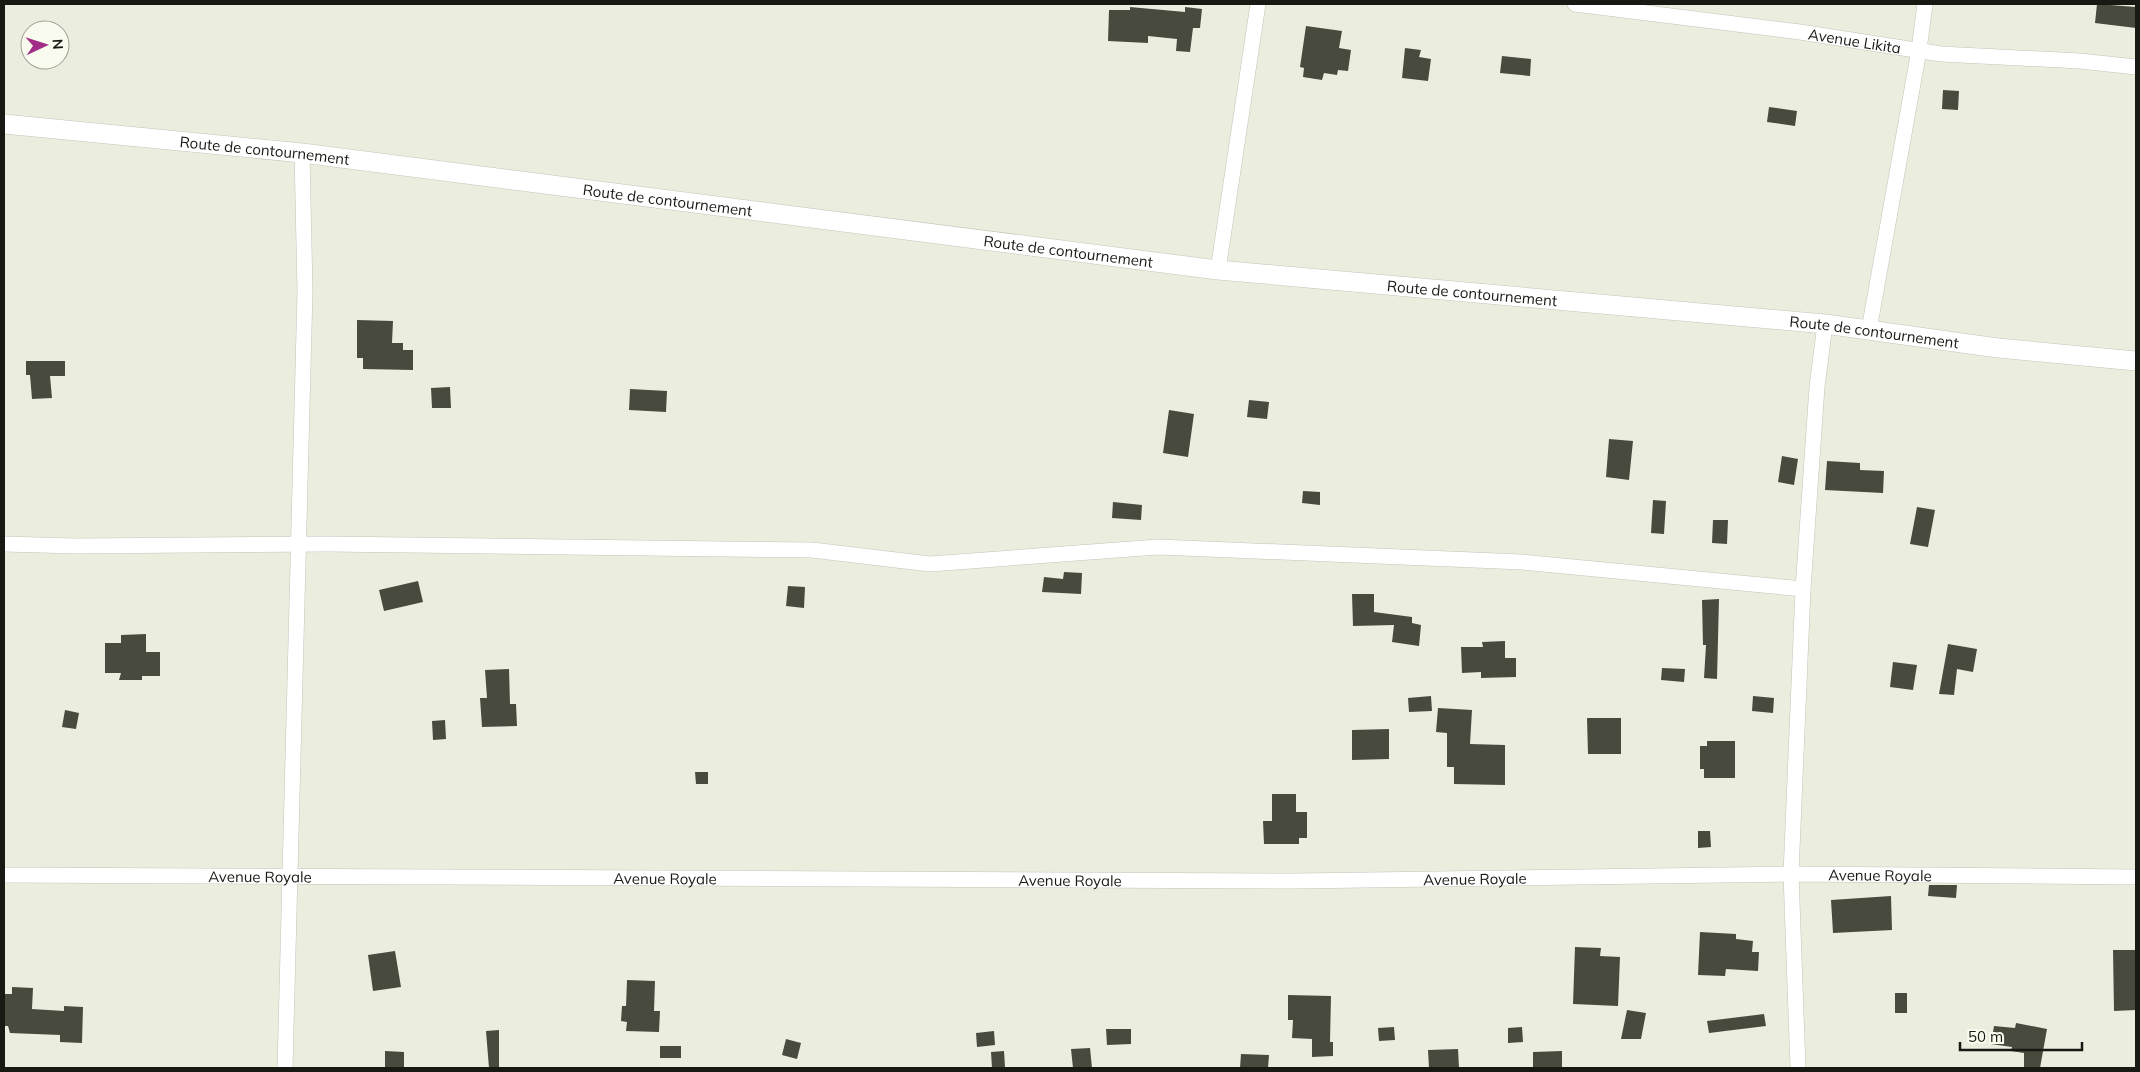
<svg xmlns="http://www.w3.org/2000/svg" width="2140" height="1072" font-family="Mulish,sans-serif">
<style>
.building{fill:#484a3e}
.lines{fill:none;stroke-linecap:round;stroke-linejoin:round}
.minor-casing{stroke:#c2c5b7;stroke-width:16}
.tertiary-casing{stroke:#c2c5b7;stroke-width:20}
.minor{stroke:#fff;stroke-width:15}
.tertiary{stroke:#fff;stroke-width:19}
.labels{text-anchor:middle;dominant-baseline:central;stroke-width:5;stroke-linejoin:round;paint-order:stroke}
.street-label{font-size:15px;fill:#191914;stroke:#f8fbed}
</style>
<rect width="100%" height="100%" fill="#ebeedf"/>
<path class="building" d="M2097,4L2136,7V28L2095,23Z
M1130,7L1185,12V7L1202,9L1200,28H1193L1190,52L1176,51L1177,39L1148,36V43L1108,41L1109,10H1130Z
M1306,26L1342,31L1339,48L1351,50L1348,71L1338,70L1337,75L1324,73L1322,80L1303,77L1304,68L1300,67Z
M1405,48L1421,50L1419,57L1431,59L1428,81L1402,78Z
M1502,56L1531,59L1530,76L1500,73Z
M1943,90L1959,91L1958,110L1942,109Z
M1769,107L1797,111L1795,126L1767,122Z
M357,320L393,321L392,343H403V350H413V370L363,369V358H357Z
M26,361H65V376H50L52,398L32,399L30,375H26Z
M450,387L451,408H432L431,388Z
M630,389L667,391L666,412L629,410Z
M1249,400L1269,402L1267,419L1247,417Z
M1169,410L1194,414L1188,457L1163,453Z
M1609,439L1633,441L1629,480L1606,477Z
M1782,456L1798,459L1794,485L1778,482Z
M1827,461L1860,463V470L1884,471L1883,493L1825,490Z
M1303,491L1320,492V505L1302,503Z
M1653,500L1666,501L1664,534L1651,533Z
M1113,502L1142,505L1141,520L1112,518Z
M1917,507L1935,510L1928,547L1910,544Z
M1713,520H1728L1727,544L1712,543Z
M1064,572L1082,573L1081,594L1042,592L1044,577L1063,579Z
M418,581L423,602L384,611L379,590Z
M788,586L805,587L804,608L786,606Z
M1352,594H1374V612L1412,617V623L1421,625L1419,646L1392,642L1394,625L1353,626Z
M1719,599L1717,679L1704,678L1706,645H1703L1702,600Z
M146,634V652H160V676H142V680H119L121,673H105V643H121V635Z
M1505,641V658H1516V677L1481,678V672L1462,673L1461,647H1483L1482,642Z
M1948,644L1977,649L1973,672L1957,669L1954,695L1939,694Z
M1893,662L1917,665L1913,690L1890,687Z
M1662,668L1685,669L1684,682L1661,680Z
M509,669L510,704H516L517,726L482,727L480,698H487L485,670Z
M1431,696L1432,711L1409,712L1408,698Z
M1753,696L1774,698L1773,713L1752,711Z
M1438,708L1472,710L1470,744L1505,745V785L1454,784V767H1447V733L1436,732Z
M65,710L79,713L76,729L62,727Z
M1587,718H1621V754H1588Z
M445,720L446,739L433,740L432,721Z
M1389,729V759L1352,760V730Z
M1707,741H1735V778H1704V769H1700V746H1707Z
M695,772H708V784H696Z
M1272,794H1296V812H1307V838H1299V844H1264L1263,821H1272Z
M1698,831H1710L1711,847L1698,848Z
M1929,885H1957L1956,898L1928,896Z
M1891,896L1892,930L1833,933L1831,900Z
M1700,932L1736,934V939L1753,941L1752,952H1759L1758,971L1726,969L1725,976L1698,975Z
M1575,947L1601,948L1600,956L1620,957L1618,1006L1573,1004Z
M2113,950H2136V1010L2114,1011Z
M395,951L401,987L373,991L368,955Z
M627,980L655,981L654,1011H660L659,1032L626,1031L627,1022L621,1021L622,1006H626Z
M12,987L33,988L32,1009L64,1011V1006L83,1007L82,1043L60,1042V1035L10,1033L8,1026H4V994H12Z
M1895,993H1907V1013H1895Z
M1288,995L1331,996L1330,1042H1333V1056L1312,1057V1039L1292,1038L1293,1020H1288Z
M1627,1010L1646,1013L1641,1039H1621Z
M1764,1014L1766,1026L1709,1033L1707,1021Z
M2016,1023L2047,1029L2040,1068H2024V1053L2011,1051L2012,1047L1991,1044L1994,1026L2015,1028Z
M1394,1027L1395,1040L1379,1041L1378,1028Z
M1522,1027L1523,1042L1508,1043V1028Z
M1106,1029H1131V1044L1107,1045Z
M499,1030V1068H489L486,1031Z
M994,1031L995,1045L977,1047L976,1033Z
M786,1039L801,1043L797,1059L782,1055Z
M660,1046H681V1058H660Z
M1090,1048L1092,1068H1073L1071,1049Z
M1458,1049L1459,1068H1429L1428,1050Z
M385,1051L404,1052V1068H385Z
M1004,1051L1005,1067L992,1068L991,1052Z
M1562,1051V1068H1533V1052Z
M1241,1054L1269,1055L1268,1068H1240Z"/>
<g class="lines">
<defs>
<g id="minor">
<path id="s1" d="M1575,4L1800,32L1941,54L2080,61L2136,67"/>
<path d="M1218,270L1258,4"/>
<path d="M1869,330L1919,50L1925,4"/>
<path d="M4,544L76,546L327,544L812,550L930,564L1158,547L1522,562L1803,589"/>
<path id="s2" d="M4,875L1296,881L1791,874L2136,877"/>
<path d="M285,1068L305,291L302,153"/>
<path d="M1798,1068L1791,874L1803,589L1817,387L1825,324"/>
</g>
<g id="tertiary">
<path id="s3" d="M4,124L302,153L1218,270L1825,324L1998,348L2136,361"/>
</g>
</defs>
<use href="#minor" class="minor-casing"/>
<use href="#tertiary" class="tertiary-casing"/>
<use href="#minor" class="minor"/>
<use href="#tertiary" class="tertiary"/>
</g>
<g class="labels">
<g class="street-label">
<text stroke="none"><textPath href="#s1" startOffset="282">Avenue Likita</textPath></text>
<text stroke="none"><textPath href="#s3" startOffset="262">Route de contournement</textPath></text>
<text stroke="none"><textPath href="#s3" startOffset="668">Route de contournement</textPath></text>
<text stroke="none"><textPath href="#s3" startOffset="1072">Route de contournement</textPath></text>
<text stroke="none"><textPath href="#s3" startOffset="1478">Route de contournement</textPath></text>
<text stroke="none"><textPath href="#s3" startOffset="1882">Route de contournement</textPath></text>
<text stroke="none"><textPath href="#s2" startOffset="256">Avenue Royale</textPath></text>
<text stroke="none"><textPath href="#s2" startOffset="1876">Avenue Royale</textPath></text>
<text stroke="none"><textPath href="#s2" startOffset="1471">Avenue Royale</textPath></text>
<text stroke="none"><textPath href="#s2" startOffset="661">Avenue Royale</textPath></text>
<text stroke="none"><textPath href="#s2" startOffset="1066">Avenue Royale</textPath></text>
</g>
</g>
<rect width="2140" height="1072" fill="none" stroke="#191914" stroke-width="10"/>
<g transform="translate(45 45) rotate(86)"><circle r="24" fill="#f8fbed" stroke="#9fa196"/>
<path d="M0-4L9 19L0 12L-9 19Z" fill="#a22d87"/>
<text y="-8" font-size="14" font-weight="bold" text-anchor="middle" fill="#191914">N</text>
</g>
<path d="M1960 1042v8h122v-8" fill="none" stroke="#191914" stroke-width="2.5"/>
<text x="1968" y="1042" font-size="15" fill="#191914" stroke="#f8fbed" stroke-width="4" paint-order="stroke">50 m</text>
</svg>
